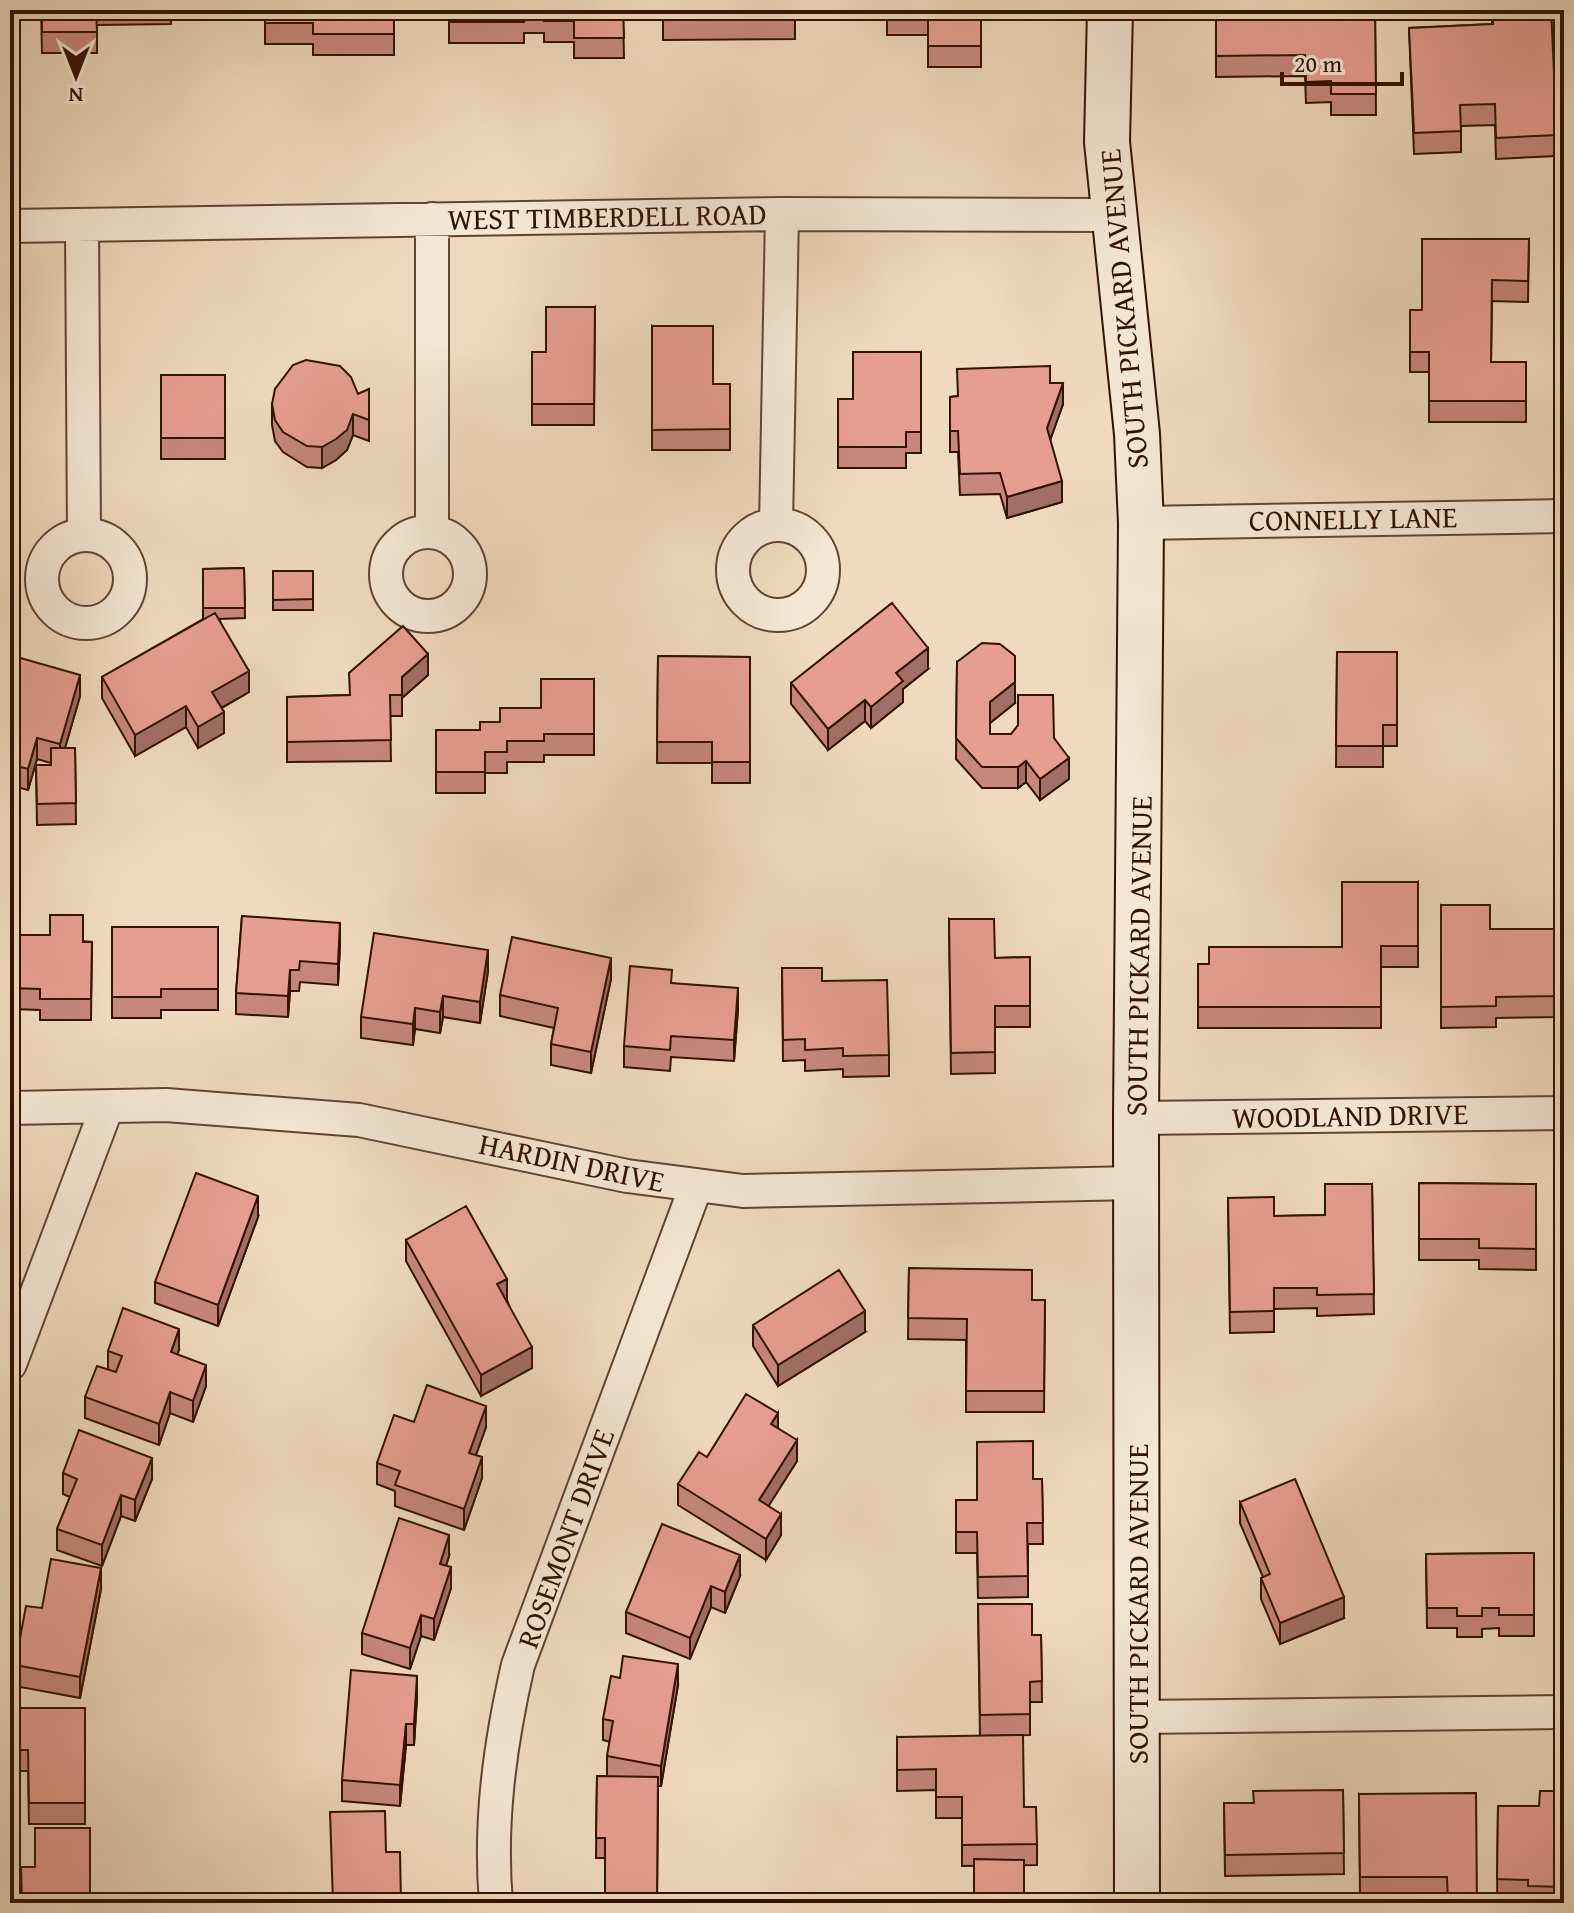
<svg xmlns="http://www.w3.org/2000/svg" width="1574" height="1913" font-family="'Gentium Book Plus',serif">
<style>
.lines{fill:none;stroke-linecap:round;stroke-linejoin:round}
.street-casing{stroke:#624431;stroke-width:36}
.secondary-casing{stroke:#331202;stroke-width:48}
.street{stroke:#f5e7d4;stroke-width:32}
.secondary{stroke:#f5e7d4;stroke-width:44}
.wall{fill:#c6887c;stroke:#331202;stroke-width:2}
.shaded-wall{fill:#a16f65;stroke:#331202;stroke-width:2}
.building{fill:#e69e90;stroke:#331202;stroke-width:2}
.labels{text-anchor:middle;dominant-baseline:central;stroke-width:6;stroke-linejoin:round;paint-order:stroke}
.street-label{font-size:30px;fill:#331202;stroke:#f5e7d4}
</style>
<rect width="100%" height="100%" fill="#efdabd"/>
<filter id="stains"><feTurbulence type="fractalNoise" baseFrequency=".0025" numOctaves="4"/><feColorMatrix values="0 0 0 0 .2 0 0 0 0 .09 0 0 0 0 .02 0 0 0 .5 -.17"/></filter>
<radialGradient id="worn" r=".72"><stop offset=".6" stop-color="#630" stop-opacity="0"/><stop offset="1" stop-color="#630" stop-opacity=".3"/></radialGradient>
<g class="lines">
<defs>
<path id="street" d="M432,219V531
M82,225L84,535
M10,226L782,214L1113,215
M1141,523L1564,516
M733 570a45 45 0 1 1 90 0a45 45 0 1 1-90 0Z
M776,525L782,214
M386 574a42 42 0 1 1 84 0a42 42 0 1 1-84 0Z
M42 579a44 44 0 1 1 88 0a44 44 0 1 1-88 0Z
M10,1108L166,1105L359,1120L627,1176L743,1191L1136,1183
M1136,1118L1564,1113
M10,1364L107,1107
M1137,1717L1564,1712
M496,1903C489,1822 500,1744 518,1665L696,1186"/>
<path id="secondary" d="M1110,10L1107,142L1137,434L1141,523L1136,1118L1137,1903"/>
</defs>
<use href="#street" class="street-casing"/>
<use href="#secondary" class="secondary-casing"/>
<use href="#street" class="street"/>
<use href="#secondary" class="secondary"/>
</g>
<path class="wall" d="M41,10H171V24L97,25V53H42Z
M265,10H394V55H313V44H265Z
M449,10H623L624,58H574V42H544V33H524V43H449Z
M663,10H795V39L663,40Z
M887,10H1014V14H981V67H928V35H887Z
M1375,10L1376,115H1331V102L1306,103L1305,76L1216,77V12Z
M1492,10H1551L1557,156L1496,159L1495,125L1461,126V152L1414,154L1409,28L1492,24Z
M1529,239L1528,302L1492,301L1491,362H1526V422H1429V372H1410V310H1422Z
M595,307L594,425H532V352H546Z
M652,326L713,384H730V450H652Z
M921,352V453H906V468H838V399H853Z
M161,375H225V459H161Z
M1050,383L1063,404L1050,440L1062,502L1007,518L1000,494L960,495L958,452H950V397Z
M369,389V441L353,435L347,450L336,460L322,468L307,467L283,452L275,441L272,425V404L358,394Z
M244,568L245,618L219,619L249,692L222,708L224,733L198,748L186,727L135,756L102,698V677L203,619V569Z
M273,571H313V610H273Z
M1337,652H1397V746H1383V767H1336Z
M10,655L80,696L65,748H75L76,824L37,825L36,765H51V763L37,759L28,790L10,785Z
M658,656L750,657V783H712V763H657Z
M957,662L1015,703L990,723V734L1054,738L1069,779L1040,800L1026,782L1018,788H982L956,759Z
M928,669L903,689V702L871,728L865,721L828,750L791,704V683Z
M428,675L402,698V716H390L391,761L287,762V697L349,695Z
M594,679V755H544V762H507V773H485V793H436V730H480L500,722L541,708Z
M1418,882V967H1381V1028H1198V964H1209L1342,947Z
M1441,905L1490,929H1564V1017L1496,1018V1027L1441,1028Z
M242,916L340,944L338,985L300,982L299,991H290L288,1017L236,1014V993Z
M949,919L995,958L1030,957V1027H995V1073L951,1074Z
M112,927H218V1010H161V1018H112Z
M10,935L92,942L91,1020H40V1010L10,1009Z
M782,968L822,981L889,1055V1076L843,1077V1069L805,1071V1060L783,1061Z
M488,971L480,1023L443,1017L440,1033L415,1029L413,1045L361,1038V1017Z
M611,979L591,1073L551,1065V1044L554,1028L500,1016V995Z
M672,983L738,1009L734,1061L671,1057L670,1071L624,1067V1046Z
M1419,1183L1536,1184V1270L1479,1269V1260H1419Z
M1372,1184L1374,1314L1317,1316V1308L1274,1309V1332L1230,1333L1228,1198L1274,1216L1325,1215Z
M258,1217L218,1326L155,1303V1282Z
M406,1240L507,1300L532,1368L481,1396L406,1261Z
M909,1268L1032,1300H1045L1044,1412H966V1340L908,1339Z
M753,1325L865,1332L778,1386L753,1346Z
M179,1350L177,1354L206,1386L193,1422L170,1413L159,1445L85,1418V1397L108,1369V1351Z
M414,1422L486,1427L476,1455L482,1478L464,1530L395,1506V1491L377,1484V1463Z
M778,1428L797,1461L768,1506L781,1535L766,1560L678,1505V1484L707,1457Z
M63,1473L152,1479L135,1521L121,1516L102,1566L57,1550V1529L70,1497L63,1494Z
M1033,1479H1042L1043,1544H1028V1597L978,1598L977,1553H956V1500H977Z
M1240,1502L1344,1618L1280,1644L1261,1599V1578L1263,1577L1240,1523Z
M1534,1553V1636H1499V1628L1482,1629V1637H1457V1628H1427L1426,1554Z
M449,1556L446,1566L451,1588L434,1640L421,1636L410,1669L362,1654V1633Z
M740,1576L725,1613L711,1607L690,1659L626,1633V1612Z
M101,1589L80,1698L15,1686V1665L42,1608Z
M978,1604L1032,1635H1041L1042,1702H1030V1735L980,1736Z
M678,1685L661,1786H658L657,1903H605V1858H596L597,1776H607V1756L610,1742L603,1740V1719Z
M417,1697L414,1745H406L400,1806L342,1801V1780Z
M13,1708H85V1824H29L28,1771H13Z
M897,1737L1024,1807L1037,1844V1865L962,1866V1818H936V1790L897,1791Z
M1343,1790L1344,1874L1225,1876L1224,1803H1253Z
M1564,1791V1903H1528V1901L1497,1900L1498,1806H1539Z
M1359,1794L1477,1903L1447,1898H1360Z"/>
<path class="shaded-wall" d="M1063,383V404L1047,449V428Z
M353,414V435L347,450L336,460L322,468V447Z
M1062,481V502L1007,518V497Z
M928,648V669L903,689V702L871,728V707L896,673Z
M428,654V675L402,698V677Z
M249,671V692L212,713V692Z
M80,675V696L60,765V744Z
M1015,682V703L990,723V702Z
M865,700V721L828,750V729Z
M186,706V727L135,756V735Z
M224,712V733L198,748V727Z
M37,738V759L28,790V769Z
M1069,758V779L1040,800V779Z
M1026,761V782L1018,788V767Z
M340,923V944L338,985V964Z
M488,950V971L480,1023V1002Z
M611,958V979L591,1073V1052Z
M290,970V991L288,1017V996Z
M738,988V1009L734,1061V1040Z
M443,996V1017L440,1033V1012Z
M415,1008V1029L413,1045V1024Z
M258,1196V1217L218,1326V1305Z
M507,1279V1300L497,1305V1284Z
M865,1311V1332L778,1386V1365Z
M179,1329V1350L171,1373V1352Z
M532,1347V1368L481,1396V1375Z
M206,1365V1386L193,1422V1401Z
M170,1392V1413L159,1445V1424Z
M486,1406V1427L469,1474V1453Z
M778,1413V1434L771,1424Z
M797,1440V1461L759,1521V1500Z
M482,1457V1478L464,1530V1509Z
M152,1458V1479L135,1521V1500Z
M121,1495V1516L102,1566V1545Z
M781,1514V1535L766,1560V1539Z
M449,1535V1556L440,1585V1564Z
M740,1555V1576L725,1613V1592Z
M451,1567V1588L434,1640V1619Z
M101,1568V1589L80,1698V1677Z
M711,1586V1607L690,1659V1638Z
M1344,1597V1618L1280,1644V1623Z
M421,1615V1636L410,1669V1648Z
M678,1664V1685L661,1786V1766Z
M417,1676V1697L414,1745V1724Z
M406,1724V1745L400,1806V1785Z"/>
<path class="building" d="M42,10H96L97,32H42Z
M265,10H394V34H313V23H265Z
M449,10H623L624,38H574V21H544V12H524V22H449Z
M663,10H795V18L663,19Z
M887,10H981V46H928V14H887Z
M1255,10H1375L1376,94H1331V81L1306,82L1305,55L1216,56V12L1255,11Z
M1493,10H1551L1557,135L1496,138L1495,104L1460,105L1461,131L1414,133L1409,28L1493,24Z
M1422,239H1529L1528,281L1492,280L1491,362H1526V401H1429V352H1410V310H1422Z
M546,307H595L594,404H532V352H546Z
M652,326H713V384H730V429L652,430Z
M853,352H921V432H906V447H838V399H853Z
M306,360L340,366L351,377L358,394L369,389V420L353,414L347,430L336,439L322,447L307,446L283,432L275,420L272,404L275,389L293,365Z
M1050,366V383H1063L1047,428L1062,481L1007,497L1000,473L960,474L958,431H950V397L958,396L957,369Z
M161,375H225V438H161Z
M244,568L245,608H203V569Z
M273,571H313V599L273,600Z
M892,603L928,648L896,673L903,681L871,707L865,700L828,729L791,683Z
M215,613L249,671L212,692L224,712L198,727L186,706L135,735L102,677Z
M403,626L428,654L402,677V695H390L391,740L287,742V697L350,695L349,673Z
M982,643L1000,644L1015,656V682L990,702V734H1011L1018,725V695H1053L1054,738L1069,758L1040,779L1026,761L1018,767H982L956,738L957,662Z
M1337,652H1397V725H1383V746H1336Z
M10,655L80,675L60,744L37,738L28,769L10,764Z
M658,656L750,657V762H712V742H657Z
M541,679H594V734H544V741H507V752H485V772H436V730H480V722H500V708H541Z
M51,748H75L76,803L37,804L36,765H51Z
M1342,882H1418V946H1381V1007H1198V964H1209V947H1342Z
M1441,905H1490V929H1564V996L1496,997V1006L1441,1007Z
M50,915H83V942H92L91,999H40V989L10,988V935H50Z
M242,916L340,923L338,964L300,961L299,970H290L288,996L236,993Z
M949,919H994L995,958L1030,957V1006H995V1052L951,1053Z
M112,927H218V989H161V997H112Z
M374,933L488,950L480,1002L443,996L440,1012L415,1008L413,1024L361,1017Z
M512,937L611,958L591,1052L551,1044L558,1008L500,995Z
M630,966L672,970L671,983L738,988L734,1040L671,1036L670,1050L624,1046Z
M782,968H822V981L887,980L889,1055L843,1056V1048L805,1050V1039L783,1040Z
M196,1173L258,1196L218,1305L155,1282Z
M1419,1183L1536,1184V1249L1479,1248V1239H1419Z
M1325,1184H1372L1374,1294L1317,1295V1288H1274V1311L1230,1312L1228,1198L1274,1197V1216L1325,1215Z
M466,1206L507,1279L497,1284L532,1347L481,1375L406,1240Z
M909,1268L1032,1270V1300H1045L1044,1391H966L967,1319L908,1318Z
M839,1270L865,1311L778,1365L753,1325Z
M123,1308L179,1329L171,1352L206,1365L193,1401L170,1392L159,1424L85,1397L97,1366L116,1372L122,1356L108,1351Z
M427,1385L486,1406L469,1453L482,1457L464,1509L395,1485L400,1471L377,1463L394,1415L414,1422Z
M746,1394L778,1413L771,1424L797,1440L759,1500L781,1514L766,1539L678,1484L699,1452L707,1457Z
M79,1430L152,1458L135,1500L121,1495L102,1545L57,1529L77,1479L63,1473Z
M1033,1441V1479H1042L1043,1523H1027L1028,1576L978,1577L977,1532H956V1500H977V1442Z
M1295,1479L1344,1597L1280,1623L1261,1578L1270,1574L1240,1502Z
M399,1518L449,1535L440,1564L451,1567L434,1619L421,1615L410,1648L362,1633Z
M662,1524L740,1555L725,1592L711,1586L690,1638L626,1612Z
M1534,1553V1615H1499V1608H1482V1616H1457V1608H1427L1426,1554Z
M51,1559L101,1568L80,1677L15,1665L26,1606L42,1608Z
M978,1604H1032V1635H1041L1042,1681L1030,1682V1714L980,1715Z
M623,1656L678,1664L661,1766L607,1756L613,1721L603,1719L611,1676L620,1678Z
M351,1670L417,1676L414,1724H406L400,1785L342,1780Z
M13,1708H85V1803H29L28,1750H13Z
M1023,1735L1024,1807H1036L1037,1844L962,1845V1797H936V1769L897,1770V1737Z
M597,1776L658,1777L657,1902H605V1838H596Z
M1343,1790L1344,1853L1225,1855L1224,1803H1254L1253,1791Z
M1540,1791H1564V1887L1528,1886V1880L1497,1879L1498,1806H1539Z
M1476,1793L1477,1903H1448L1447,1877H1360L1359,1794Z
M385,1811L386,1852H400L401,1903H333L330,1812Z
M35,1828H90V1903H22L21,1867H35Z
M974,1859L1024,1860V1903H974Z"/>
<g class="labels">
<g class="street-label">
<text transform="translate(607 216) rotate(-1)">WEST TIMBERDELL ROAD</text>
<text transform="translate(1123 309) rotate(-95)">SOUTH PICKARD AVENUE</text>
<text transform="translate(1353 518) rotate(-1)">CONNELLY LANE</text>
<text transform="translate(1138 956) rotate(-89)">SOUTH PICKARD AVENUE</text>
<text transform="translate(1350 1115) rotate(-1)">WOODLAND DRIVE</text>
<text transform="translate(572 1162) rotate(12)">HARDIN DRIVE</text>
<text transform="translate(565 1538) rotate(-70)">ROSEMONT DRIVE</text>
<text transform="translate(1137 1604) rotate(-90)">SOUTH PICKARD AVENUE</text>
</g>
</g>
<rect width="1574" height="1913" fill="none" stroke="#efdabd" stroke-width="40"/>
<rect x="12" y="12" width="1550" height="1889" fill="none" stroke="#331202" stroke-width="4"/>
<rect x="20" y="20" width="1534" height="1873" fill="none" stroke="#331202" stroke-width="2"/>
<g transform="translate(76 76) rotate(180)" stroke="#f5e7d4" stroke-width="6" paint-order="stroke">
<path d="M0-6L14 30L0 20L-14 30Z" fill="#331202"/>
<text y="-12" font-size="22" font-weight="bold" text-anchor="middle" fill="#331202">N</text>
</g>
<path d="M1282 72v12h120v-12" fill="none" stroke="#331202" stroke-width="4"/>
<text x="1294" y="72" font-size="24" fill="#331202" stroke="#f5e7d4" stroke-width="6" paint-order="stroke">20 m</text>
<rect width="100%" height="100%" filter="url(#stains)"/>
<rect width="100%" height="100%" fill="url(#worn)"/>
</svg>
